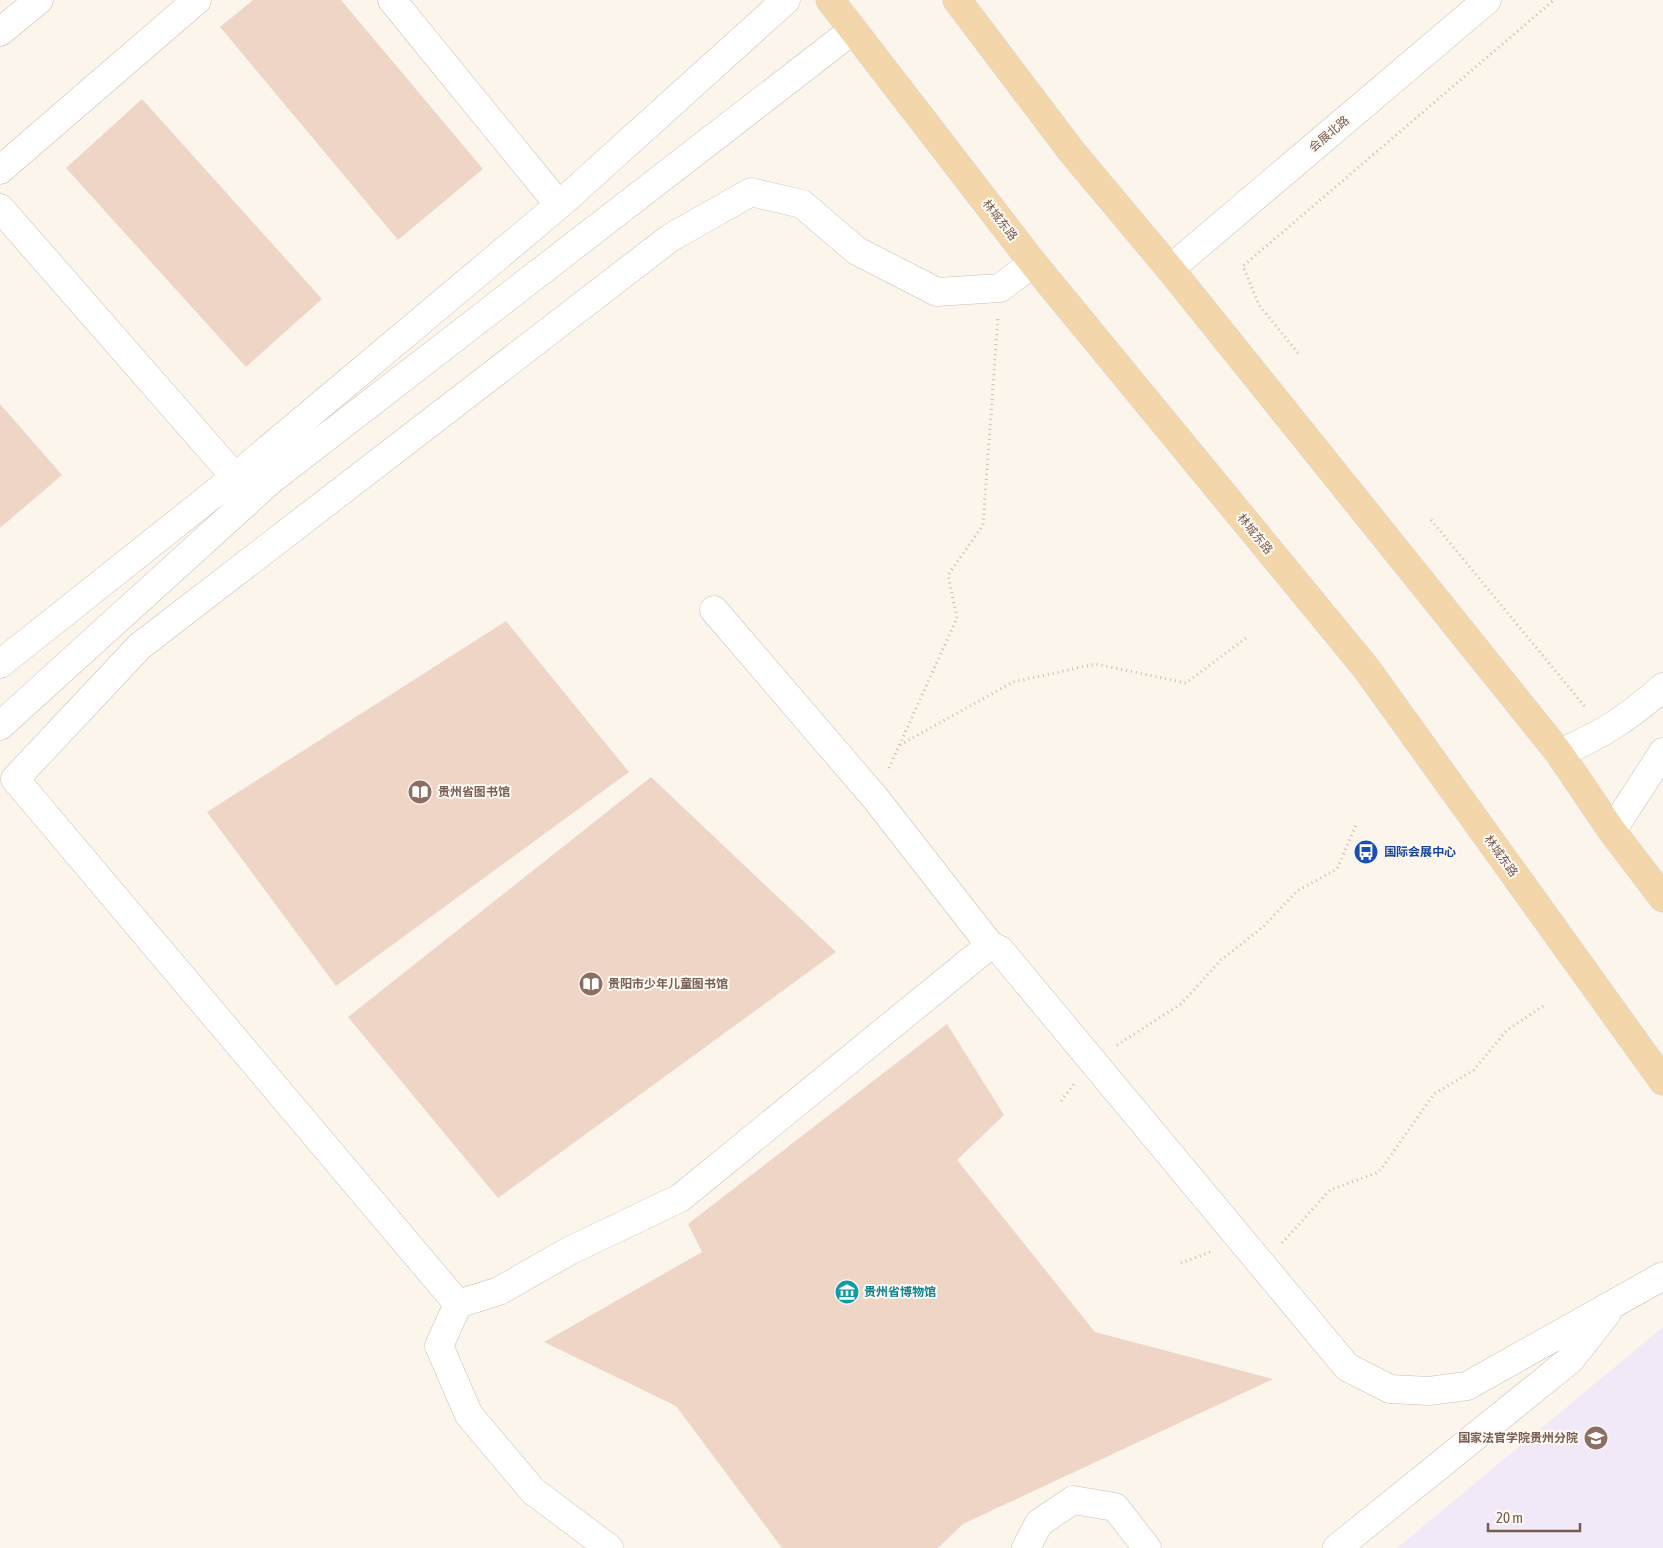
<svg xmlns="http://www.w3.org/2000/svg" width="1663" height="1548" font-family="'Asap Condensed','Noto Sans SC',sans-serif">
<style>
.education{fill:#f2e9f8}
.building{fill:#efd5c6}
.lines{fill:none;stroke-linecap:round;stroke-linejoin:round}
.minor-casing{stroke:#cebdb2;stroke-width:29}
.major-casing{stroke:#d9d1ce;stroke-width:29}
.path{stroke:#d5b8a8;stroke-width:3;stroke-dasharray:1 4;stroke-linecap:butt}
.minor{stroke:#fff;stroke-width:28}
.major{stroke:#f4d6ab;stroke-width:28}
.labels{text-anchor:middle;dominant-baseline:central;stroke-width:4;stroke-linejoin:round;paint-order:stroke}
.street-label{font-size:12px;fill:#765c50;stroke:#fef9f3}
.education-label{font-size:12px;font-weight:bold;fill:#785e54;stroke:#fef9f3;text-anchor:start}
.transit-label{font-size:12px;font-weight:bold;fill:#164399;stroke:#fef9f3;text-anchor:start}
.culture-label{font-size:12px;font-weight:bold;fill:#0d838f;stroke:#fef9f3;text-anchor:start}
</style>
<rect width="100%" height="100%" fill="#fcf5ec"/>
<path class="education" d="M1663,1327V1548H1397Z"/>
<path class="building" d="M253,0H341L483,169L398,240L220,27Z
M142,99L322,299L246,367L66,168Z
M0,404L62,475L0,528Z
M506,621L629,772L336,986L207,812Z
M651,777L836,952L498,1198L348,1017Z
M947,1024L1004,1115L957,1160L1095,1332L1273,1379L963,1524L938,1548H782L676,1406L544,1342L702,1252L688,1224Z"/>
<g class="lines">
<defs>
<path id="minor" d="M392,0L559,205
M0,32L39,0
M0,170L197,0
M0,208L235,477
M1170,269L1487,0
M714,610L876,799L990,945L1000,950L1347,1367L1390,1389L1429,1391L1467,1386L1663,1276
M0,664L235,477L559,205L786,0
M0,726L271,480L853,30
M1559,753C1602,735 1628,718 1663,687
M1612,831L1663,752
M458,1304L15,779L140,646L670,238L751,192L802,204L857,251L937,292L1000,288L1033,263
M609,1548L533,1491L469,1415L439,1346L458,1304L499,1291L569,1251L680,1198L990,945
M1026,1548L1039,1523L1073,1500L1115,1507L1147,1548
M1337,1548L1570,1360L1607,1313"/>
<path id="major" d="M830,0L1033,263L1366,668L1663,1081
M957,0L1072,152L1170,269L1559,753L1612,831L1663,898"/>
</defs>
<use href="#minor" class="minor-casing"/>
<use href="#major" class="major-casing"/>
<path class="path" d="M1298,353L1259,305L1243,266L1554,0
M1431,520L1586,708
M900,745L1013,682L1096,664L1186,683L1246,638
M889,768L957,618L948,575L983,525L998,316
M1117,1045L1181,1004L1221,960L1263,927L1297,891L1337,869L1356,825
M1061,1101L1074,1084
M1282,1243L1330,1190L1379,1172L1434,1094L1474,1070L1506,1031L1546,1004
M1181,1263L1213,1251"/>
<use href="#minor" class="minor"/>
<use href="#major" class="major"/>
</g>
<defs>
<symbol id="library-disc" viewBox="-11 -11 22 22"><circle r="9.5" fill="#8d6e63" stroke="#fef9f3"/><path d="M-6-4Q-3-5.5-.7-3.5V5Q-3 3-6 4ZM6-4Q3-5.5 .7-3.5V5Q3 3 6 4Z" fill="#fff"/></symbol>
<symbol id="bus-disc" viewBox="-11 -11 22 22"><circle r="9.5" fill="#1a4fb4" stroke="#fef9f3"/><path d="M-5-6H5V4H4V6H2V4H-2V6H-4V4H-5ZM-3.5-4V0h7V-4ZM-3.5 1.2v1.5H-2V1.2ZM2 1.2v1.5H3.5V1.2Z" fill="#fff"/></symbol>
<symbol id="museum-disc" viewBox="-11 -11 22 22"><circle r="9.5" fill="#0f9aa8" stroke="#fef9f3"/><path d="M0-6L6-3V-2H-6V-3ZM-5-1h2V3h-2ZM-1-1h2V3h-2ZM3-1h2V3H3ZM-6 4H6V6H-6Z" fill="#fff"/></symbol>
<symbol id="university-disc" viewBox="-11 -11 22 22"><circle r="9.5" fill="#8d6e63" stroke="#fef9f3"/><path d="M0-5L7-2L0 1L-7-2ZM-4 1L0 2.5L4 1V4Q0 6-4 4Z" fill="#fff"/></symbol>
</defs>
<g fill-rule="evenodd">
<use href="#library-disc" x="406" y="778" width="28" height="28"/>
<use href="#bus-disc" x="1352" y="838" width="28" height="28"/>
<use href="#library-disc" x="577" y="970" width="28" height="28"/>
<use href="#museum-disc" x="833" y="1278" width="28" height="28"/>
<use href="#university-disc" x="1582" y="1424" width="28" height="28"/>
</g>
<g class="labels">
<g class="street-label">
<text transform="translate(1329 134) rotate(-40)">会展北路</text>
<text transform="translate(1000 220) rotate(52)">林城东路</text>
<text transform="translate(1255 534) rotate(51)">林城东路</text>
<text transform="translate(1501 856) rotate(54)">林城东路</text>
</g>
<g class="education-label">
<text x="438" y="792">贵州省图书馆</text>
<text x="608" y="984">贵阳市少年儿童图书馆</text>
<text x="1578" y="1438" text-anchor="end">国家法官学院贵州分院</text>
</g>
<g class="transit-label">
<text x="1384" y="852">国际会展中心</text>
</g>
<g class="culture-label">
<text x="864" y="1292">贵州省博物馆</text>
</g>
</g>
<path d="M1488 1523v8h92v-8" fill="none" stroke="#765c50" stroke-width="2.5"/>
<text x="1496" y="1523" font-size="15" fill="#765c50" stroke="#fef9f3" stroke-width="4" paint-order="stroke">20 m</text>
</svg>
